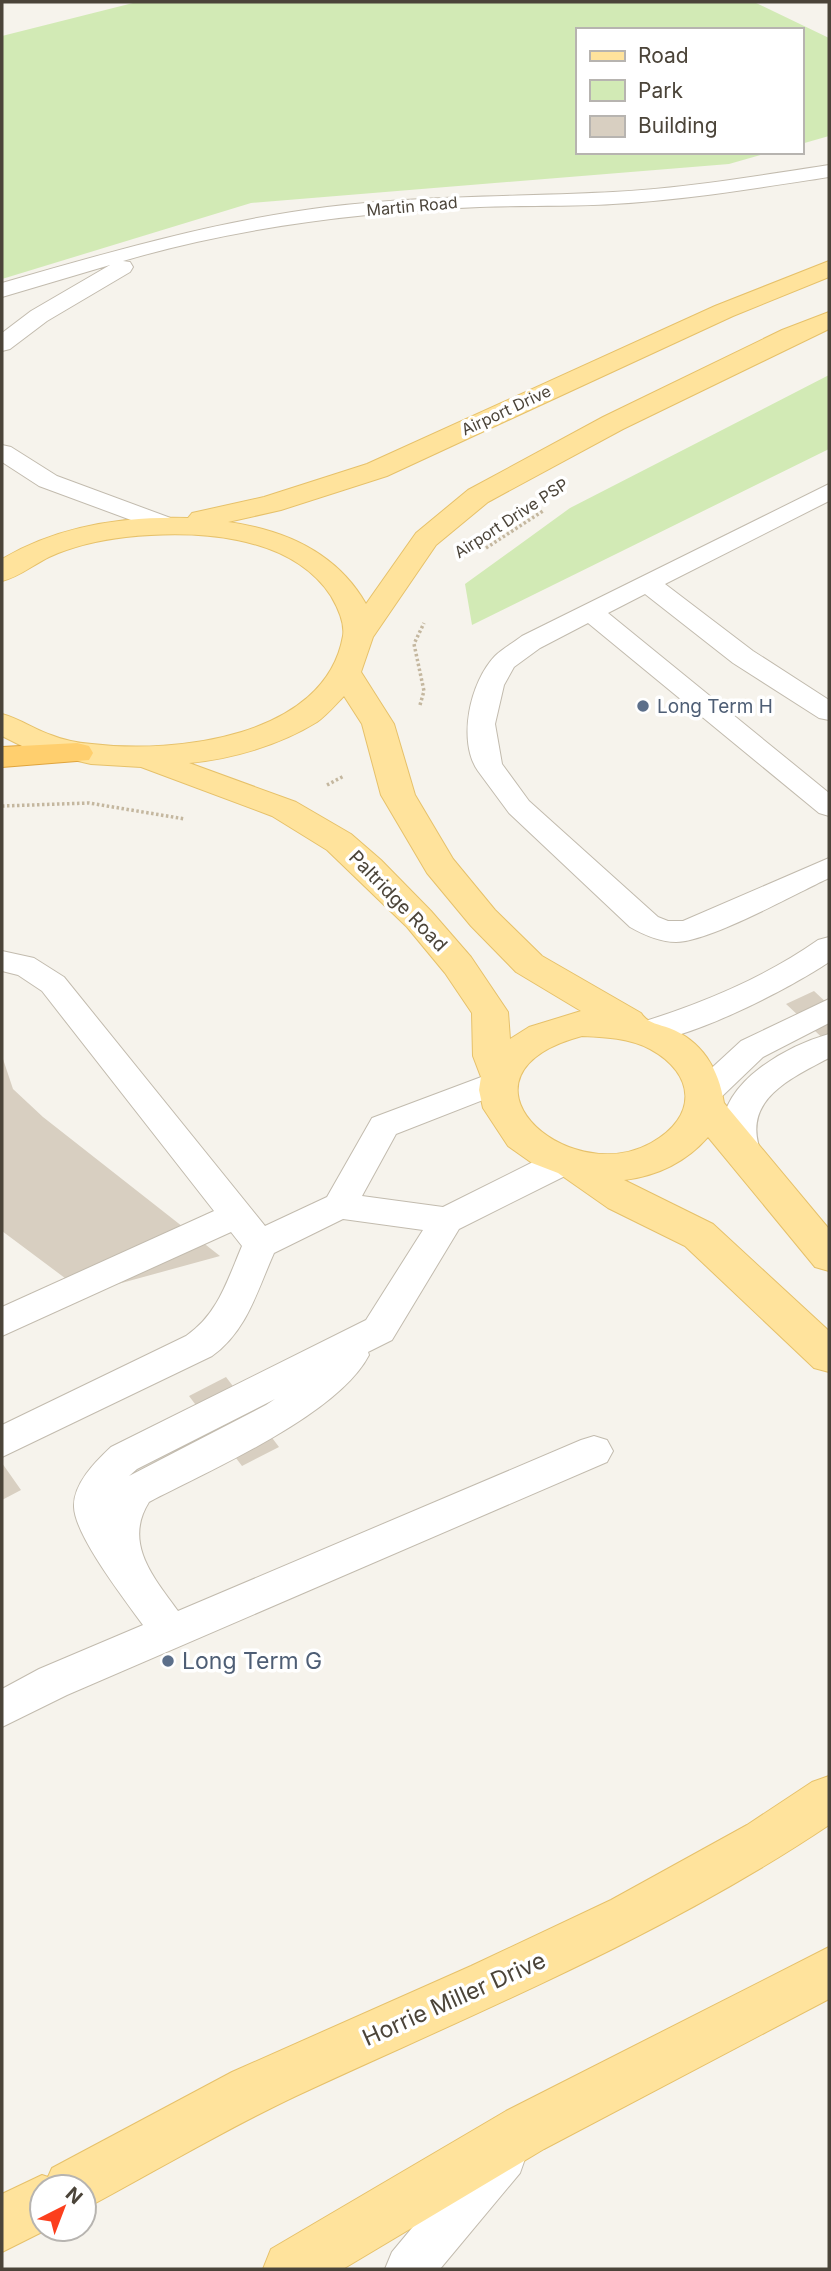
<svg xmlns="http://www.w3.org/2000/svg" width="831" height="2271" font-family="Inter,sans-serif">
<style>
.green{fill:#d2eab5}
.building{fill:#d8cfc1}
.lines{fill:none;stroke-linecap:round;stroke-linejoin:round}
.service-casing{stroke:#c2bbae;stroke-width:2}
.primary-casing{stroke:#e6c16a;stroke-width:2}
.motorway-casing{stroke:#e0a43c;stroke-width:2}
.path{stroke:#c4b79f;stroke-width:3.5;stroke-dasharray:2.5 2.5;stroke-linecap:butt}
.service{fill:#fff;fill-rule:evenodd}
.primary{fill:#ffe39c;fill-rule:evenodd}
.motorway{fill:#ffcf6e;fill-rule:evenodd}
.service-dot{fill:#5c6f8a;stroke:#fff;stroke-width:2.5}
.labels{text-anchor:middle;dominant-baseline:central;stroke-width:7;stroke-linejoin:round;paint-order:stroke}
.far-street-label{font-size:16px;fill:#4b4439;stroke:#fff}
.service-label{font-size:19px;fill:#4e5e75;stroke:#fff;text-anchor:start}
.street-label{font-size:19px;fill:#4b4439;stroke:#fff}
.near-service-label{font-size:23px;fill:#4e5e75;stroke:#fff;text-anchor:start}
.near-street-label{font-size:23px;fill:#4b4439;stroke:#fff}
</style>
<rect width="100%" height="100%" fill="#f6f3ec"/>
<path class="green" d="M137,2H754L829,38V136L801,144V30H577V152H771L729,164L251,203L2,279V36Z
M829,375V449L472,625L465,584L570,508Z"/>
<path class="building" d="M814,991L829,1005V1044L786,1004Z
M2,1056L13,1089L43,1117L220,1256L85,1293L2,1231Z
M226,1377L279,1447L242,1466L189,1396Z
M2,1463L21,1490L2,1500Z"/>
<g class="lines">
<defs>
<path id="service" d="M829,165V177C758,188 686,200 613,204C569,207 524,205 480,207C361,212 238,227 123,261L130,262L133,267L130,272L47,321L10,349L2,351V333L31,311L110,265L2,297V283C109,252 216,221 327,207C422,195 518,197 613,192C686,188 757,176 829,165Z
M2,445L11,447L57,476L176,520L180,525L176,530L167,533L158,530L39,486L2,462Z
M829,484V501L665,584L753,651L829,700V720L819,718L733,663L645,594L608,613L829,793V816L819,813L588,623L540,648L514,667L504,685L495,724L502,764L529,801L658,917L668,921H683L829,858V878C795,894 709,942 676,942C660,942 644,935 630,927L509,813L478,771C457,741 470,682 495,656C502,649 513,643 522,636Z
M829,937V962C796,985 673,1050 636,1040L631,1032L636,1024C701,1004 762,979 818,940Z
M2,951L34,958L64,977L265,1226L327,1197L372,1118L500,1070L511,1073L516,1081L511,1089L396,1134L362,1196L443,1207L553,1152L565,1149L577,1152L582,1161L577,1170L459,1229L392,1340L368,1352L369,1355C338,1415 210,1470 149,1502C123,1543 154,1578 178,1611L581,1440L594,1436L607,1440L613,1451L607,1462L67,1695L2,1727V1689L39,1669L143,1625C125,1600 75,1536 74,1507C73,1484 95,1462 111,1447L366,1320L423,1230L343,1219L274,1253C257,1291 247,1331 212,1356L2,1457V1425L186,1336C218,1314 227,1281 242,1246L231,1232L2,1336V1307L214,1211L42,991L18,975L2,971ZM275,1399L266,1405L129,1476L137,1469Z
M829,999V1023L763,1057L715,1103L703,1107L691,1103L687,1095L691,1087L741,1041Z
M829,1034V1058C785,1081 736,1104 765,1161L760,1170L748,1173L736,1170C729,1158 721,1144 722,1129C724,1080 787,1046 829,1034Z
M503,2133L520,2139L526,2156L520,2173L440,2269H385L392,2252L486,2139Z"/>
<path id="primary" d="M829,261V277L733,316L387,476L281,510L228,522C285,530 337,553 366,604L416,533L468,490L603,417L782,330L829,312V329L623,429L488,502L436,545L373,637L361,672L394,724L415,795L453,859L495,910L542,956L641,1013C647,1023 658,1024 669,1028C702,1041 719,1069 724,1103L829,1229V1271L815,1267L708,1137C686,1162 657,1176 624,1180L713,1224L829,1331V1372L814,1368L685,1246L608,1208L558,1173L532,1163L508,1146L483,1108L479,1090L481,1077L473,1056L472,1013L445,973L407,927L327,850L272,816L141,767L91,764L30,750L2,736V714C20,719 34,729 51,735C63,740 79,743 92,744C174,754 325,738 343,636C345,623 338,608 331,596C290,533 193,530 126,537C100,540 73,546 49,557C33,565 19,577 2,581V559C58,526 123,516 188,518L192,513L264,497L367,464L715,306ZM344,696L362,724L381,795L427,873L471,926L516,972L581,1011L529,1027L510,1039L508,1012L471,957L431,911L381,860L351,834L296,802L189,763C232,759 280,745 317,722C327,715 336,704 344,696ZM582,1036C605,1037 629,1038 650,1049C696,1074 698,1117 651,1143C565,1190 440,1074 582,1036Z
M829,1776V1825C662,1937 477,2012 296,2096C226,2129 159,2169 90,2206L84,2209V2187H42V2229H48L2,2252V2194L42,2175L48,2177L52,2168L232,2072L471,1966L611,1900L747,1825L812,1782Z
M829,1947V1999L544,2149L343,2269H263L271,2249L506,2111Z"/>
<path id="motorway" d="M77,743L89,746L93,753L89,760L2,767V747Z"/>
</defs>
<use href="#service" class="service-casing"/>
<use href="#primary" class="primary-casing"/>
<use href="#motorway" class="motorway-casing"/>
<path class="path" d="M486,548L543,511
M420,705L424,691L414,644L424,623
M327,785L344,776
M2,806L89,803L185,819"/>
<use href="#service" class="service"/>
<use href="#primary" class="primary"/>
<use href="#motorway" class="motorway"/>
</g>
<g class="service-dot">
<circle cx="643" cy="706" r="7"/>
<circle cx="168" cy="1661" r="7"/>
</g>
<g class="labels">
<g class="far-street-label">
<text transform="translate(412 206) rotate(-5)">Martin Road</text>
<text transform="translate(506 410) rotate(-25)">Airport Drive</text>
<text transform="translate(511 518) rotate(-33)">Airport Drive PSP</text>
</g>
<g class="service-label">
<text x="657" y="706">Long Term H</text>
</g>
<g class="street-label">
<text transform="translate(398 901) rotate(46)">Paltridge Road</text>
</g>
<g class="near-service-label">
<text x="182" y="1661">Long Term G</text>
</g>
<g class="near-street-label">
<text transform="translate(454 1999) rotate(-24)">Horrie Miller Drive</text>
</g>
</g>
<rect width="831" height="2271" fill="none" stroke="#4b4439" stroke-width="7"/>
<rect x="576" y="28" width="228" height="126" fill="#ffffff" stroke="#b7b4b0" stroke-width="2"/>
<rect x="590" y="51" width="35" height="10" fill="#ffe39c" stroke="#b7b4b0" stroke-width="2"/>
<text x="638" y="63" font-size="21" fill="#4b4439">Road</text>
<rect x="590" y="80" width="35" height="21" fill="#d2eab5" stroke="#b7b4b0" stroke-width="2"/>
<text x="638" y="98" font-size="21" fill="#4b4439">Park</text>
<rect x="590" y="116" width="35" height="21" fill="#d8cfc1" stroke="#b7b4b0" stroke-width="2"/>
<text x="638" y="133" font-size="21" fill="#4b4439">Building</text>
<g transform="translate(63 2208) rotate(42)"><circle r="33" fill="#ffffff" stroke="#b7b4b0" stroke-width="2"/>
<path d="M0-5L12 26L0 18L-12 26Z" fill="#fc3f1d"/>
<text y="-10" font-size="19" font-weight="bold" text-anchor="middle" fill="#4b4439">N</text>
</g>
</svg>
